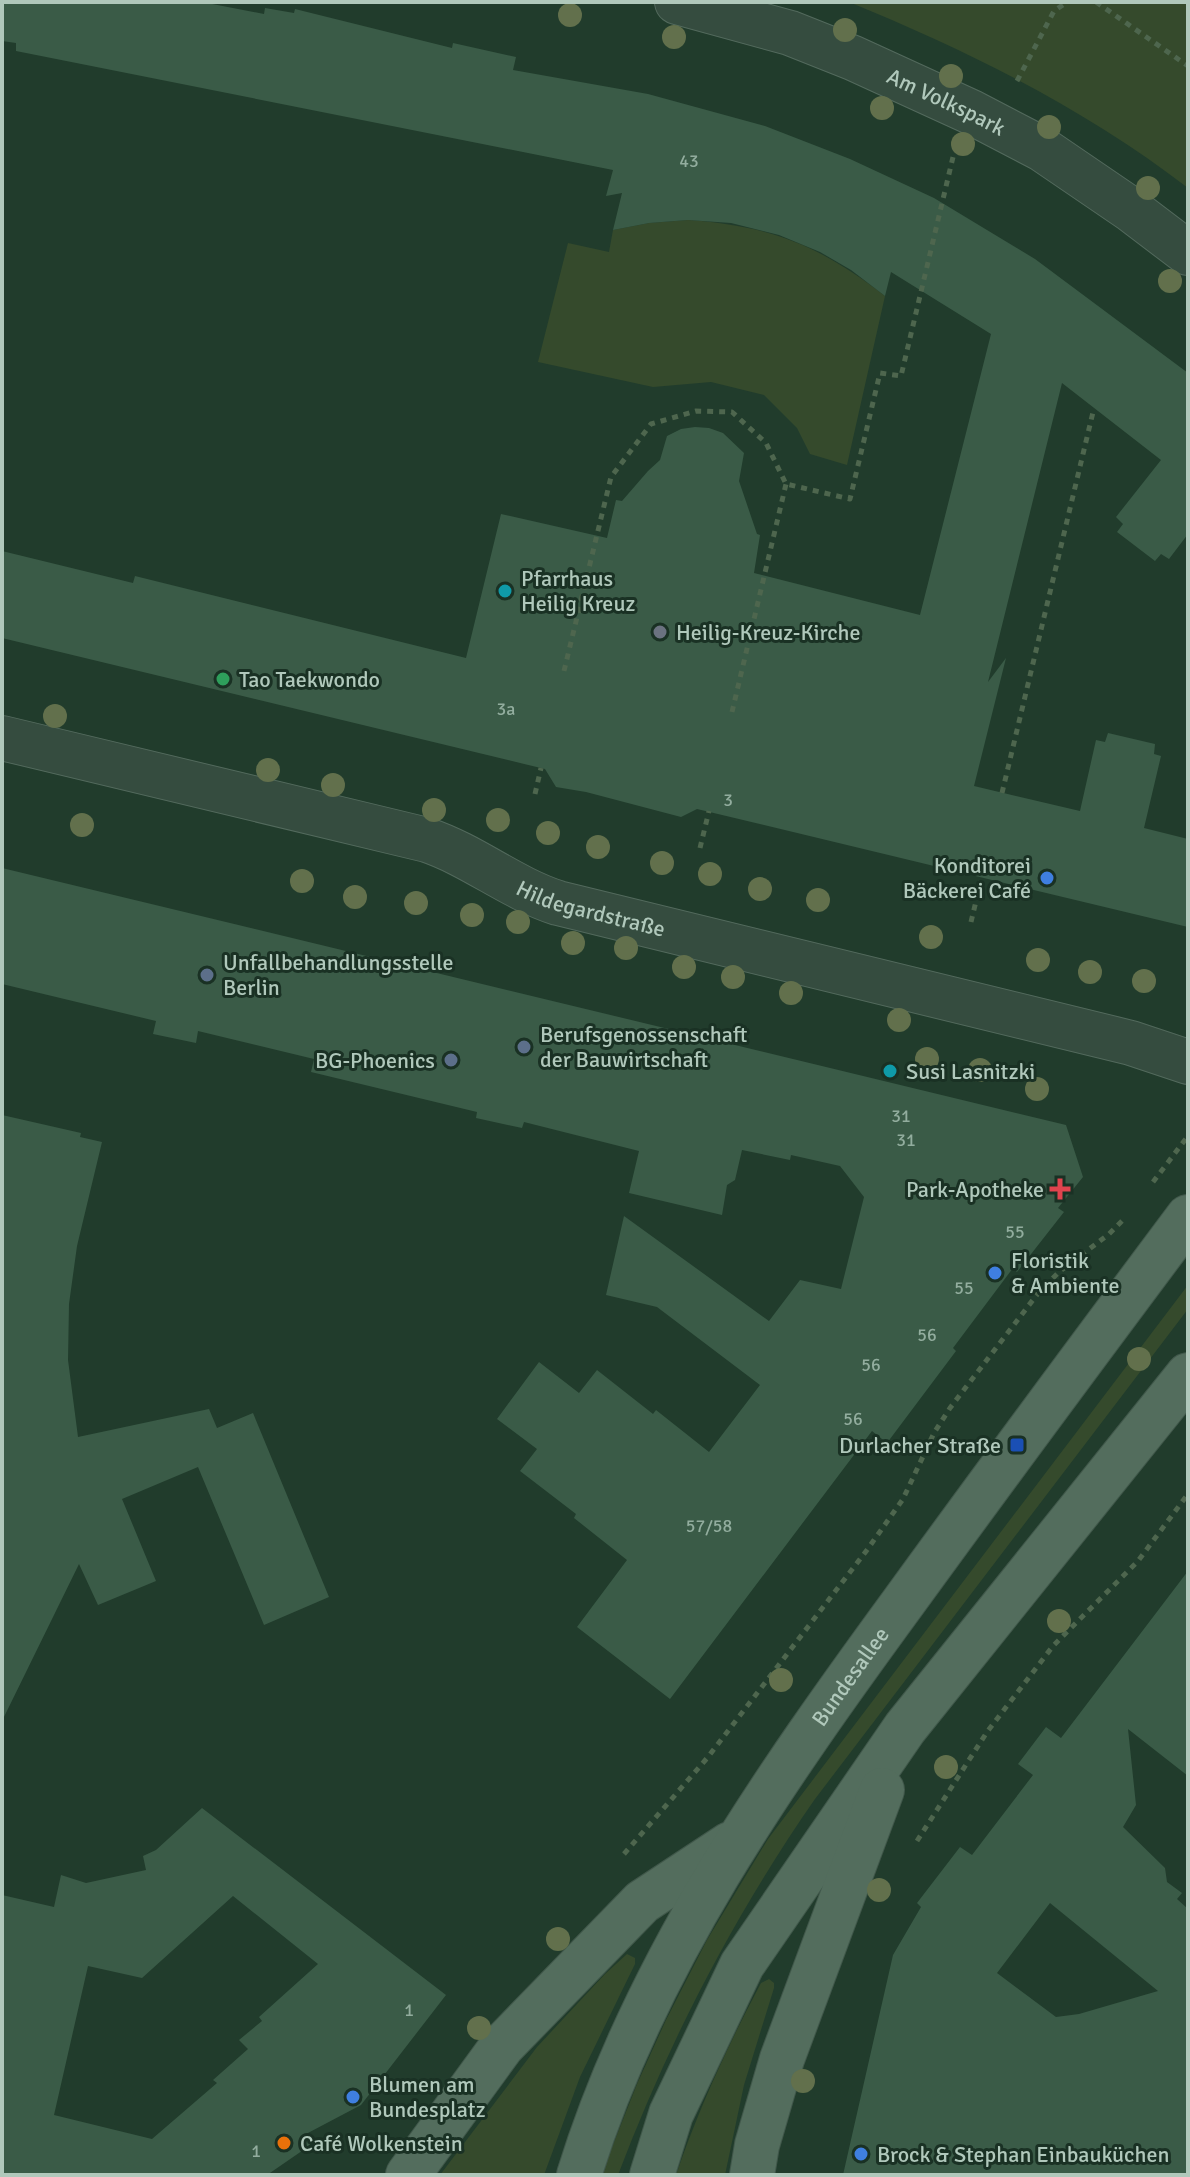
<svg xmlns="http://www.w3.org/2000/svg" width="1190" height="2177" font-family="Signika,sans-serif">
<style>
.green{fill:#354a2c}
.building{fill:#3a5b47;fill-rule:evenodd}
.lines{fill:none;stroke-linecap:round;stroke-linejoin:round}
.minor-casing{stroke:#536a5d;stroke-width:46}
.major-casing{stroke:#41584b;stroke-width:46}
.path{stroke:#4e664e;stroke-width:5;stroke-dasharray:6 6;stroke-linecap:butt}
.minor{stroke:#354c3f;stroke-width:44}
.major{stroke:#536d5d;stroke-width:44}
.tree{fill:#62704c}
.culture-dot{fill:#0f9aa8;stroke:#1a3124;stroke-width:3}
.worship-dot{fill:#6b7280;stroke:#1a3124;stroke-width:3}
.leisure-dot{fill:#2e9e5b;stroke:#1a3124;stroke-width:3}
.shop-dot{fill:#3f7fe0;stroke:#1a3124;stroke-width:3}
.service-dot{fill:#5c6f8a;stroke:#1a3124;stroke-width:3}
.health-dot{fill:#e0444e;stroke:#1a3124;stroke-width:3}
.transit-dot{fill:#1a4fb4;stroke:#1a3124;stroke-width:3}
.food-dot{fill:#e8710a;stroke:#1a3124;stroke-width:3}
.labels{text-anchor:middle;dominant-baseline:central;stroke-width:6;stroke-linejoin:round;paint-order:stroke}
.number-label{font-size:18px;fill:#92ad9e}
.street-label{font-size:22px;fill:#b0c8bb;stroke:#1a3124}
.poi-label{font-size:22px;fill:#b0c8bb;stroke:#1a3124;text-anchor:start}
</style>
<rect width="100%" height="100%" fill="#213c2c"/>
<path class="green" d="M849,2H1188V188C1085,109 969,51 849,2Z
M688,220C771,226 819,245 885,296L847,465L810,454L797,428L764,395L711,382L653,387L538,362L568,243L609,252L613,230L649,223Z
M1188,1285V1309L815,1799C733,1917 669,2041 618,2175H601L637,2084L666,2020L707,1940L768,1839Z
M627,1954L635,1958V1964L580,2077L544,2175H440L537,2047L605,1974Z
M769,1979L774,1983V1988L744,2085L725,2175H676C699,2108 728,2045 761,1983Z"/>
<path class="building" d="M2,2H202L264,14L265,8L294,13L295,9L452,48L453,43L516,57L513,70L648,94L765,126L850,159L934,198L1035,259L1188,373V534L1169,559L1161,554L1155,561L1117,532L1123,524L1116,517L1161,460L1062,383L988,682L1006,658L974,786L1080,811L1096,740L1105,742L1108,733L1155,744L1154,754L1161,756L1144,828L1188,839V927L697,809L681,817L586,792L556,787L545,769L2,638V551L133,583L135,576L466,658L501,514L607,538L616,500L622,501L648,471L660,460L667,436L681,429L695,427L709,428L723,433L744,453L739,481L757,534L760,535L754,573L920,615L991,334L891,272L885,296L851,270L820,252L779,235L731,223L688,220L649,223L613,230L622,193L606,196L613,170L16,51V43L2,41Z
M2,868L1066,1125L1083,1177L1058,1208L1064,1212L1017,1272L1013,1268L953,1348L956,1351L887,1443L872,1431L670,1699L577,1627L627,1560L574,1518L576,1514L520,1471L537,1449L497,1419L539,1362L579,1393L597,1370L653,1414L656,1410L709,1452L760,1385L657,1307L606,1295L624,1216L769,1321L800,1280L841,1289L864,1197L840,1166L791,1155L790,1160L742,1150L735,1180L727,1185L722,1215L629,1193L639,1151L524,1122L522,1128L476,1118L477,1112L311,1072L314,1059L198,1031L196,1043L153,1034L156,1021L2,984Z
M2,1115L81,1133L80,1137L102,1142L77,1246L69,1304L68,1360L78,1437L209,1409L217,1428L253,1413L329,1597L264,1625L198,1467L122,1499L156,1581L98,1605L79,1564L2,1721Z
M1188,1571V1776L1128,1729L1136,1805L1123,1827L1165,1868L1167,1882L1182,1893L1177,1899L1188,1909V2175H843L893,1955L921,1907L917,1903L960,1847L972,1855L1033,1775L1018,1764L1046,1727L1061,1738ZM1050,1903L1158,1991L1079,2014L1056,2017L997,1973Z
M202,1808L446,1995L361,2105L306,2134L312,2144L267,2175H2V1895L54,1907L61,1875L86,1883L146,1870L143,1856L156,1850ZM233,1896L318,1964L259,2017L262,2021L239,2040L248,2049L213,2080L217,2083L152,2139L54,2115L88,1966L142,1978Z"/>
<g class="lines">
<defs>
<g id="minor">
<path id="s1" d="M677,2L790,33L853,58L971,112L1042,149L1130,209L1188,253"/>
<path id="s2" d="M2,738L427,840C474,856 511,888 558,903L1131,1043L1188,1062"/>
</g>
<g id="major">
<path d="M408,2175L502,2046L642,1902L730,1844"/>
<path id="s3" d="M579,2175C645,1962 774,1779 905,1600C998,1472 1093,1344 1188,1217"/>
<path d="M652,2175L671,2114L742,1965L905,1728L1188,1375"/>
<path d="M752,2175L757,2145L782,2059L882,1790"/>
</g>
</defs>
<use href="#minor" class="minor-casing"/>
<use href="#major" class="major-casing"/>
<path class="path" d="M1096,2L1188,66
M1017,81L1054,11L1067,2
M564,671L611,477L651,424L696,411L732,412L766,443L786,484L850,499L880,373L901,376L953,157
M732,712L786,484
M1002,793L1094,408
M535,794L541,768
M700,848L709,811
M971,922L982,876
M1153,1182L1188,1136
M917,1841L987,1732L1053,1646L1138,1561L1188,1494
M624,1854L708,1757L867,1550L903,1499L934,1433L950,1408L1039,1292L1059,1272L1109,1234L1122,1221"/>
<use href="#minor" class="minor"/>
<use href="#major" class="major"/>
</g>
<g class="tree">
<circle cx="570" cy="15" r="12"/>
<circle cx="845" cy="30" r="12"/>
<circle cx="674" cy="37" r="12"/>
<circle cx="951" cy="76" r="12"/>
<circle cx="882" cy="108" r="12"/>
<circle cx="1049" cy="127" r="12"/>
<circle cx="963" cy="144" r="12"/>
<circle cx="1148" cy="188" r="12"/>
<circle cx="1170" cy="281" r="12"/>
<circle cx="55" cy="716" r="12"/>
<circle cx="268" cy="770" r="12"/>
<circle cx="333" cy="785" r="12"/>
<circle cx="434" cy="810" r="12"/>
<circle cx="498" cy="820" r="12"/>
<circle cx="82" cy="825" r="12"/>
<circle cx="548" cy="833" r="12"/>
<circle cx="598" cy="847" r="12"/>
<circle cx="662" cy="863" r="12"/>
<circle cx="710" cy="874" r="12"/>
<circle cx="302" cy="881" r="12"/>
<circle cx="760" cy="889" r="12"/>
<circle cx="355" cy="897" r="12"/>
<circle cx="818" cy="900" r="12"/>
<circle cx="416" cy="903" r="12"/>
<circle cx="472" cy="915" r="12"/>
<circle cx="518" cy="922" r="12"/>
<circle cx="931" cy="937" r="12"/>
<circle cx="573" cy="943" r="12"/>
<circle cx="626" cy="948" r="12"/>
<circle cx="1038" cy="960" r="12"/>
<circle cx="684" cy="967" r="12"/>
<circle cx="1090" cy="972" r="12"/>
<circle cx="733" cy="977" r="12"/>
<circle cx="1144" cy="981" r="12"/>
<circle cx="791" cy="993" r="12"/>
<circle cx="899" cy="1020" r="12"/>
<circle cx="927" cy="1059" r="12"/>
<circle cx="980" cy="1070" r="12"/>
<circle cx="1037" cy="1089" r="12"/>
<circle cx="1139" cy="1359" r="12"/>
<circle cx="1059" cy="1621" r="12"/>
<circle cx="781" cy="1680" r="12"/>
<circle cx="946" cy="1767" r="12"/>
<circle cx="879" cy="1890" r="12"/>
<circle cx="558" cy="1939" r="12"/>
<circle cx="479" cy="2028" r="12"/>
<circle cx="803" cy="2081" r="12"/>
</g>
<g class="culture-dot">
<circle cx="505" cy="591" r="8"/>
<circle cx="890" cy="1071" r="8"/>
</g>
<circle class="worship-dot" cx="660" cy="632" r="8"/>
<circle class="leisure-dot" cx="223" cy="679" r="8"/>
<g class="shop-dot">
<circle cx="1047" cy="878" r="8"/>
<circle cx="995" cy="1273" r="8"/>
<circle cx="353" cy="2097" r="8"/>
<circle cx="861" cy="2154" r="8"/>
</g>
<g class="service-dot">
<circle cx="207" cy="975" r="8"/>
<circle cx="524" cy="1047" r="8"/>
<circle cx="451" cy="1060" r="8"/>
</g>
<path class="health-dot" d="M1056 1177h8v8h8v8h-8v8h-8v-8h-8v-8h8z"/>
<rect class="transit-dot" x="1009" y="1437" width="16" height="16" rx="4"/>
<circle class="food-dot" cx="284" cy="2143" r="8"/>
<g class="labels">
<g class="number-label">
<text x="689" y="161">43</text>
<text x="506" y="709">3a</text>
<text x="728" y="800">3</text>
<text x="901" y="1116">31</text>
<text x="906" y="1140">31</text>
<text x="1015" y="1232">55</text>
<text x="964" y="1288">55</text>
<text x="927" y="1335">56</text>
<text x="871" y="1365">56</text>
<text x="853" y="1419">56</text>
<text x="709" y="1526">57/58</text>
<text x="409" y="2010">1</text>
<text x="256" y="2151">1</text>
</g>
<g class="street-label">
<text stroke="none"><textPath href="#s1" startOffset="288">Am Volkspark</textPath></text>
<text stroke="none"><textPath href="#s2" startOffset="616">Hildegardstraße</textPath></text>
<text stroke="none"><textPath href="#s3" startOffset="570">Bundesallee</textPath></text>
</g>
<g class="poi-label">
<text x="521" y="578">Pfarrhaus<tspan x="521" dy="25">Heilig Kreuz</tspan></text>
<text x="676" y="632">Heilig-Kreuz-Kirche</text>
<text x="239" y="679">Tao Taekwondo</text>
<text x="1031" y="865" text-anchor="end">Konditorei<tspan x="1031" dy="25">Bäckerei Café</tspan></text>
<text x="223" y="962">Unfallbehandlungsstelle<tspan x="223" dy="25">Berlin</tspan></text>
<text x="540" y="1034">Berufsgenossenschaft<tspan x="540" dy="25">der Bauwirtschaft</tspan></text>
<text x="435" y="1060" text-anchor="end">BG-Phoenics</text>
<text x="906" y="1071">Susi Lasnitzki</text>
<text x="1044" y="1189" text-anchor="end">Park-Apotheke</text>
<text x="1011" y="1260">Floristik<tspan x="1011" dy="25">&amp; Ambiente</tspan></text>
<text x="1001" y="1445" text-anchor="end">Durlacher Straße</text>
<text x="369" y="2084">Blumen am<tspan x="369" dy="25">Bundesplatz</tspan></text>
<text x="300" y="2143">Café Wolkenstein</text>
<text x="877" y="2154">Brock &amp; Stephan Einbauküchen</text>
</g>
</g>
<rect width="1190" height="2177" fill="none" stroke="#b0c8bb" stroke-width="8"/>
</svg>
